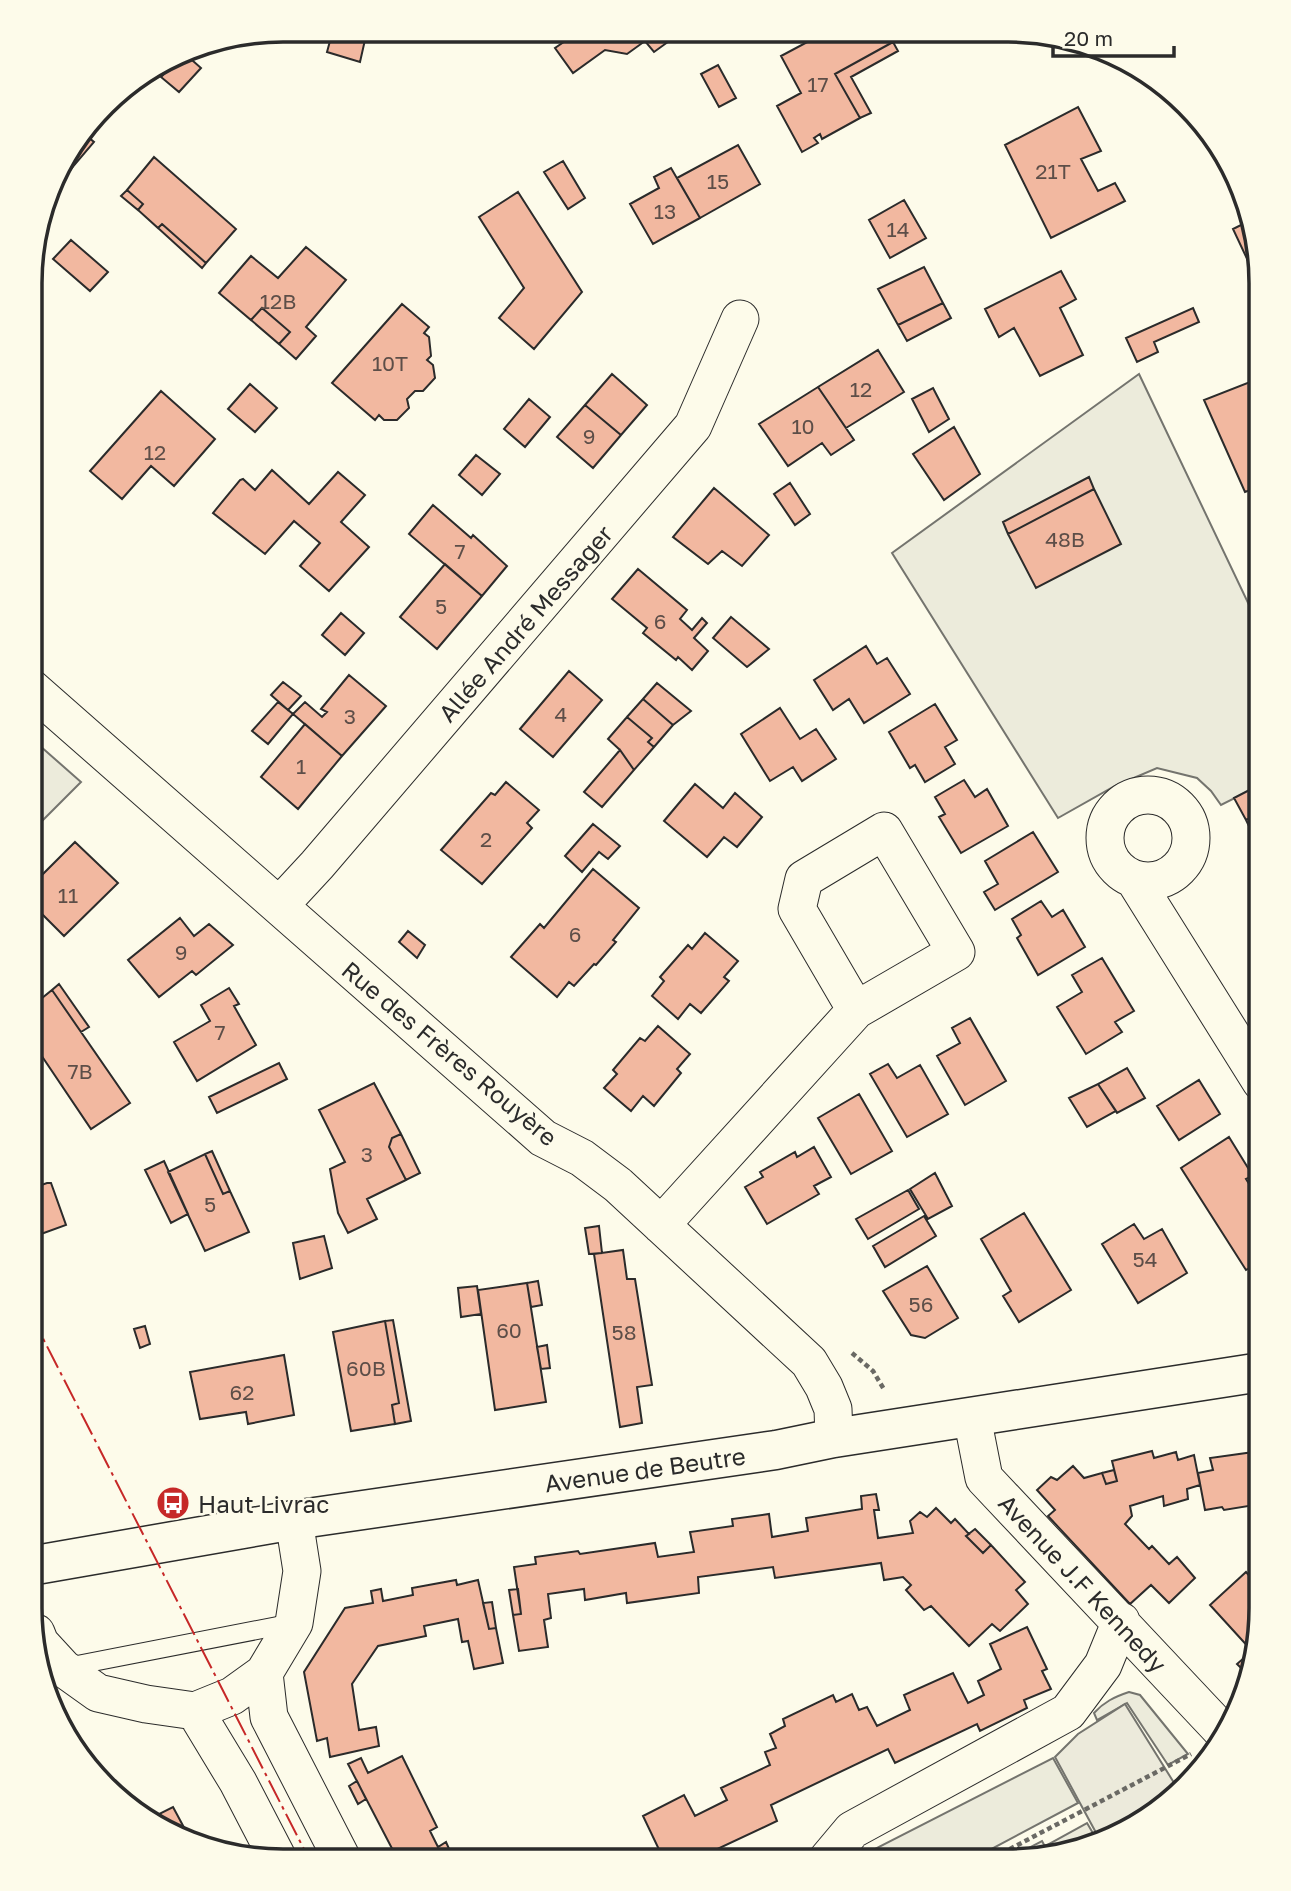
<svg xmlns="http://www.w3.org/2000/svg" width="1291" height="1891" font-family="'Golos Text',sans-serif">
<style>
.green{fill:#ecebdb;stroke:#74746e;stroke-width:2}
.parking{fill:#eceadb;stroke:#74746e;stroke-width:2}
.building{fill:#f2b8a0;stroke:#2b2b2b;stroke-width:2}
.lines{fill:none;stroke-linecap:round;stroke-linejoin:round}
.service-casing{stroke:#2b2b2b;stroke-width:20}
.minor-casing{stroke:#2b2b2b;stroke-width:39}
.tertiary-casing{stroke:#2b2b2b;stroke-width:41}
.path{stroke:#6a6964;stroke-width:4.5;stroke-dasharray:5 3.5;stroke-linecap:butt}
.service{stroke:#fdfbea;stroke-width:18}
.minor{stroke:#fdfbea;stroke-width:37}
.tertiary{stroke:#fdfbea;stroke-width:38}
.power{stroke:#c62828;stroke-width:2;stroke-dasharray:24 5 3.5 5;stroke-linecap:butt}
.labels{text-anchor:middle;dominant-baseline:central;stroke-width:5;stroke-linejoin:round;paint-order:stroke}
.number-label{font-size:21px;fill:#5d4e48}
.street-label{font-size:24px;fill:#2b2b2b;stroke:#fdfbea}
.poi-label{font-size:24px;fill:#2b2b2b;stroke:#fdfbea;text-anchor:start}
.rim{fill:none;stroke:#2b2b2b;stroke-width:3.5}
</style>
<rect width="100%" height="100%" fill="#fdfbea"/>
<path class="green" d="M1139,374L1261,630V785L1221,805L1211,791L1197,778L1157,768L1115,786L1058,818L892,553Z
M31,738L81,782L31,832Z
M1129,1692L1140,1695L1188,1754L1168,1765L1127,1703L1097,1720L1094,1713C1104,1702 1114,1697 1129,1692Z
M1053,1758L1078,1803L969,1861H856L863,1855Z
M1087,1823L1097,1840L1051,1851L1047,1845Z"/>
<path class="parking" d="M1125,1704L1176,1786L1119,1835L1100,1840L1055,1757L1078,1734Z
M1042,1841L1048,1852L1004,1861Z"/>
<path class="building" d="M333,30L367,31L360,62L327,52Z
M580,31H683L654,52L645,41L627,54L605,50L573,73L555,48Z
M826,32H886L893,42L835,74L860,118L822,139L820,134L814,138L818,143L802,152L777,106L801,93L781,56Z
M893,42L898,51L851,77L871,113L860,118L835,74Z
M184,53L201,68L179,92L161,77Z
M718,65L736,98L719,107L701,74Z
M1078,107L1101,151L1081,159L1098,191L1115,183L1125,201L1051,238L1005,145Z
M83,133L94,142L60,182L56,179L64,157Z
M738,145L760,184L700,218L677,178Z
M154,157L236,229L206,263L162,224L158,228L138,210L143,204L127,190Z
M563,161L585,198L568,209L544,172Z
M671,168L700,218L653,244L630,204L659,188L654,177Z
M127,190L143,204L138,210L121,196Z
M518,192L582,292L534,349L499,318L524,288L479,217Z
M904,200L926,238L890,258L869,220Z
M1247,222L1256,260L1249,263L1233,229Z
M162,224L206,263L202,268L158,228Z
M71,240L108,272L90,291L53,259Z
M306,247L346,280L306,327L316,336L296,359L279,344L290,332L262,308L251,320L219,293L251,256L278,278Z
M924,267L943,303L898,325L878,289Z
M1061,271L1076,299L1060,308L1083,355L1040,376L1014,328L999,337L985,309Z
M943,303L951,318L907,341L898,325Z
M402,304L429,327L424,333L429,337L431,356L427,360L433,365L435,378L423,391H415L407,399L409,408L397,420H384L379,415L375,420L332,383Z
M262,308L290,332L279,344L251,320Z
M1193,308L1199,322L1154,342L1158,352L1137,362L1126,338Z
M878,350L904,392L846,428L818,387Z
M612,374L647,405L621,435L585,405Z
M1250,382L1261,409V486L1245,492L1204,400Z
M250,384L277,408L255,432L228,409Z
M818,387L854,440L831,455L822,443L788,466L759,424Z
M933,388L949,419L929,432L912,399Z
M161,391L215,439L174,486L151,466L122,499L90,471Z
M529,399L550,417L525,447L504,429Z
M585,405L621,435L593,468L557,437Z
M954,427L980,474L944,500L913,454Z
M476,455L500,474L482,495L459,475Z
M272,470L309,504L338,472L365,495L341,522L369,547L329,591L300,566L320,543L294,521L265,554L213,513L240,480L243,479L255,490Z
M1089,477L1094,489L1008,534L1003,522Z
M790,483L810,514L795,525L774,494Z
M714,488L769,535L742,566L722,551L708,564L673,537Z
M1094,489L1121,544L1036,588L1008,534Z
M433,505L471,538L473,535L507,566L482,596L409,534Z
M445,564L482,596L437,649L400,617Z
M638,569L687,610L680,619L692,630L702,618L707,623L694,638L708,651L692,670L678,657L676,660L643,633L647,628L612,599Z
M341,613L364,633L345,655L322,635Z
M731,617L769,649L747,667L713,638Z
M866,646L877,664L887,658L910,694L864,723L849,699L833,710L814,680Z
M569,671L602,700L553,757L520,729Z
M349,675L386,706L342,756L293,714L305,702L322,717L327,712L321,709Z
M283,682L301,696L288,710L271,695Z
M657,683L691,711L673,725L643,699Z
M643,699L673,725L654,747L648,742L652,738L627,717Z
M278,702L293,714L268,744L252,731Z
M935,704L957,740L945,747L955,764L925,782L915,765L910,768L889,732Z
M780,708L800,739L816,729L836,759L802,781L793,767L770,781L741,734Z
M627,717L652,738L648,742L654,747L634,770L620,750L608,739Z
M305,724L342,756L298,809L261,777Z
M1261,730V757L1250,735Z
M620,750L634,770L602,807L584,792Z
M964,780L975,797L987,789L1008,826L961,853L939,817L945,814L935,797Z
M506,782L539,810L527,823L532,828L482,884L441,850L491,793L495,795Z
M695,784L723,808L735,793L762,817L737,847L724,837L707,857L664,821Z
M1261,784V813L1246,820L1234,798Z
M1261,813V851L1246,820Z
M593,824L620,846L608,859L599,852L582,872L565,856Z
M1033,832L1058,872L995,910L984,892L998,884L985,861Z
M75,842L118,883L64,936L31,903V886Z
M593,869L639,908L613,940L616,942L596,965L594,964L574,986L569,982L557,997L511,957L540,924L544,928Z
M1041,901L1052,917L1063,910L1085,947L1038,975L1017,938L1021,935L1012,919Z
M180,918L194,936L209,924L233,945L196,975L192,971L159,997L128,960Z
M408,931L425,945L417,958L399,942Z
M705,933L738,961L724,977L729,981L701,1013L690,1004L678,1019L652,996L664,981L660,977L688,945L692,949Z
M1102,958L1134,1011L1115,1022L1122,1032L1086,1054L1057,1007L1082,992L1072,975Z
M59,984L89,1027L81,1032L52,990Z
M229,988L239,1004L234,1006L256,1045L197,1081L174,1042L210,1021L201,1005Z
M52,990L130,1103L91,1129L31,1040V1007Z
M970,1018L1006,1081L965,1105L937,1056L960,1043L952,1028Z
M658,1026L690,1054L677,1069L681,1073L654,1106L643,1096L631,1111L604,1088L617,1074L613,1070L640,1038L645,1041Z
M279,1063L287,1079L217,1113L209,1097Z
M888,1064L897,1078L920,1065L948,1114L907,1137L870,1074Z
M1127,1068L1145,1098L1117,1113L1098,1084Z
M1199,1080L1220,1114L1179,1140L1157,1106Z
M374,1083L401,1134L392,1138L389,1147L406,1180L367,1199L377,1219L348,1233L338,1213L330,1169L345,1162L319,1110Z
M1098,1084L1116,1111L1087,1127L1069,1098Z
M859,1094L892,1151L851,1174L818,1118Z
M401,1134L420,1173L406,1180L389,1147L392,1138Z
M1229,1137L1253,1176L1246,1179L1258,1198L1261,1197V1261L1246,1270L1181,1168Z
M814,1147L831,1177L814,1186L819,1194L767,1224L745,1187L763,1177L760,1172L795,1152L797,1157Z
M212,1151L230,1191L223,1194L205,1154Z
M205,1154L223,1194L230,1191L249,1232L205,1251L168,1172Z
M164,1161L188,1214L171,1223L145,1170Z
M935,1173L952,1206L928,1219L910,1189Z
M1253,1176L1261,1187V1197L1258,1198L1246,1179Z
M47,1183H51L66,1225L30,1238V1189Z
M908,1190L919,1209L868,1239L856,1219Z
M1024,1213L1071,1290L1019,1322L1003,1296L1011,1291L981,1239Z
M924,1216L936,1236L885,1267L873,1246Z
M1134,1224L1144,1239L1162,1229L1187,1273L1138,1303L1102,1244Z
M599,1226L602,1253L589,1254L585,1228Z
M324,1236L332,1268L300,1279L293,1243Z
M623,1250L627,1279H635L652,1385L637,1387L642,1423L620,1427L594,1254Z
M927,1266L958,1318L925,1338L911,1335L883,1291Z
M538,1281L542,1305L531,1307L527,1283Z
M527,1283L546,1402L495,1410L478,1290Z
M477,1286L481,1314L461,1317L458,1288Z
M393,1320L411,1421L395,1424L392,1405L399,1403L385,1321Z
M385,1321L399,1403L392,1405L395,1424L351,1431L333,1332Z
M145,1326L150,1344L140,1348L134,1329Z
M547,1345L550,1368L541,1369L537,1347Z
M284,1355L294,1415L248,1424L246,1412L200,1419L190,1372Z
M1152,1451L1154,1458L1176,1452L1178,1460L1194,1455L1200,1485L1187,1489L1188,1499L1164,1506L1163,1496L1130,1506L1132,1516L1125,1524L1149,1549L1152,1546L1169,1564L1177,1557L1195,1578L1169,1603L1151,1585L1130,1604L1048,1516L1055,1510L1037,1490L1051,1477L1057,1480L1073,1466L1084,1478L1102,1473L1106,1484L1117,1481L1112,1461Z
M1261,1451V1504L1224,1510L1222,1507L1205,1510L1198,1473L1213,1470L1210,1458Z
M1114,1470L1117,1481L1106,1484L1102,1473Z
M876,1494L879,1510H874L878,1538L913,1533L910,1521L920,1512L927,1517L936,1508L951,1523L955,1519L969,1534L966,1536L983,1553L991,1545L1025,1582L1016,1590L1028,1604L1000,1631L992,1624L969,1646L931,1606L924,1610L906,1590L911,1585L903,1577L884,1580L881,1563L775,1578L773,1567L698,1577L699,1593L627,1603L626,1593L585,1600L584,1589L548,1594L551,1618L544,1620L548,1647L519,1651L513,1615L521,1614L514,1567L536,1564L535,1557L578,1551L580,1554L655,1543L658,1557L694,1552L690,1532L733,1526L732,1519L769,1514L772,1537L808,1531L806,1518L862,1509L861,1496Z
M975,1529L991,1545L983,1553L966,1536Z
M1246,1572L1261,1589V1625L1245,1672L1237,1664L1252,1651L1210,1605Z
M456,1580L457,1585L478,1580L489,1629L496,1628L503,1663L474,1669L468,1641L462,1642L458,1619L424,1626L426,1636L378,1646L352,1684L359,1730L376,1727L379,1746L330,1757L327,1738L317,1741L304,1672L345,1608L373,1603L371,1591L381,1589L383,1601L413,1595L412,1588Z
M518,1589L521,1614L513,1615L509,1590Z
M492,1602L496,1628L489,1629L483,1603Z
M1027,1627L1047,1669L1042,1671L1051,1689L1024,1700L1027,1708L980,1731L977,1724L895,1763L888,1749L771,1805L777,1821L694,1860H664L643,1816L684,1795L695,1816L727,1800L721,1788L770,1765L765,1752L776,1748L770,1734L785,1726L783,1719L833,1695L836,1702L852,1694L859,1710L867,1707L877,1726L910,1710L904,1695L953,1673L968,1703L984,1695L978,1681L1001,1669L990,1644Z
M402,1756L437,1827L430,1831L438,1847L446,1842L454,1860H398L348,1764L361,1758L368,1773Z
M357,1781L366,1799L358,1804L349,1786Z
M173,1807L188,1835L147,1820Z"/>
<g class="lines">
<defs>
<path id="service" d="M67,1667L293,1623"/>
<path id="minor" d="M31,688L543,1138L582,1158L618,1185L809,1362L824,1387L833,1409L834,1438
M1105 838a43 43 0 1 1 86 0a43 43 0 1 1-86 0Z
M1134,879L1261,1082
M279,906L317,865L693,426L740,319
M661,1225L856,1010L956,952L884,831L804,879L797,909L856,1010
M972,1417L984,1478L1224,1733
M36,1633L40,1643L63,1668L98,1693L146,1704L195,1711L232,1696L264,1673L294,1623L302,1571L294,1520
M264,1673L269,1717L342,1859
M195,1711L238,1782L278,1859
M826,1861L852,1830L1068,1712L1103,1665L1121,1621"/>
<path id="tertiary" d="M30,1566L294,1520L776,1450L834,1438L1261,1372"/>
</defs>
<use href="#service" class="service-casing"/>
<use href="#minor" class="minor-casing"/>
<use href="#tertiary" class="tertiary-casing"/>
<path class="path" d="M852,1353L873,1371L885,1391
M987,1861L1191,1754"/>
<use href="#service" class="service"/>
<use href="#minor" class="minor"/>
<use href="#tertiary" class="tertiary"/>
<path class="power" d="M30,1313L309,1859"/>
</g>
<defs>
<symbol id="bus-disc" viewBox="-11 -11 22 22"><circle r="9.5" fill="#c62828" stroke="#fdfbea"/><path d="M-5-6H5V4H4V6H2V4H-2V6H-4V4H-5ZM-3.5-4V0h7V-4ZM-3.5 1.2v1.5H-2V1.2ZM2 1.2v1.5H3.5V1.2Z" fill="#fff"/></symbol>
</defs>
<g fill-rule="evenodd">
<use href="#bus-disc" x="154" y="1484" width="38" height="38"/>
</g>
<g class="labels">
<g class="number-label">
<text x="818" y="84">17</text>
<text x="1053" y="171">21T</text>
<text x="718" y="181">15</text>
<text x="665" y="211">13</text>
<text x="898" y="229">14</text>
<text x="278" y="301">12B</text>
<text x="390" y="363">10T</text>
<text x="861" y="389">12</text>
<text x="803" y="426">10</text>
<text x="589" y="436">9</text>
<text x="155" y="452">12</text>
<text x="1065" y="539">48B</text>
<text x="460" y="551">7</text>
<text x="441" y="606">5</text>
<text x="660" y="621">6</text>
<text x="561" y="714">4</text>
<text x="350" y="716">3</text>
<text x="301" y="766">1</text>
<text x="486" y="839">2</text>
<text x="68" y="895">11</text>
<text x="575" y="934">6</text>
<text x="181" y="952">9</text>
<text x="220" y="1032">7</text>
<text x="80" y="1071">7B</text>
<text x="367" y="1154">3</text>
<text x="210" y="1204">5</text>
<text x="1145" y="1259">54</text>
<text x="921" y="1304">56</text>
<text x="509" y="1330">60</text>
<text x="624" y="1332">58</text>
<text x="366" y="1368">60B</text>
<text x="242" y="1392">62</text>
</g>
<g class="street-label">
<text transform="translate(525 623) rotate(-49)">Allée André Messager</text>
<text transform="translate(450 1053) rotate(40)">Rue des Frères Rouyère</text>
<text transform="translate(645 1469) rotate(-8)">Avenue de Beutre</text>
<text transform="translate(1083 1583) rotate(47)">Avenue J.F Kennedy</text>
</g>
<g class="poi-label">
<text x="198" y="1503">Haut Livrac</text>
</g>
</g>
<path d="M0 0H1291V1891H0ZM283 42H1008A241 241 0 0 1 1249 283V1608A241 241 0 0 1 1008 1849H283A241 241 0 0 1 42 1608V283A241 241 0 0 1 283 42Z" fill="#fdfbea" fill-rule="evenodd"/>
<path class="rim" d="M283 42H1008A241 241 0 0 1 1249 283V1608A241 241 0 0 1 1008 1849H283A241 241 0 0 1 42 1608V283A241 241 0 0 1 283 42Z"/>
<path d="M1053 46v10h121v-10" fill="none" stroke="#2b2b2b" stroke-width="3.5"/>
<text x="1064" y="46" font-size="21" fill="#2b2b2b" stroke="#fdfbea" stroke-width="5" paint-order="stroke">20 m</text>
</svg>
